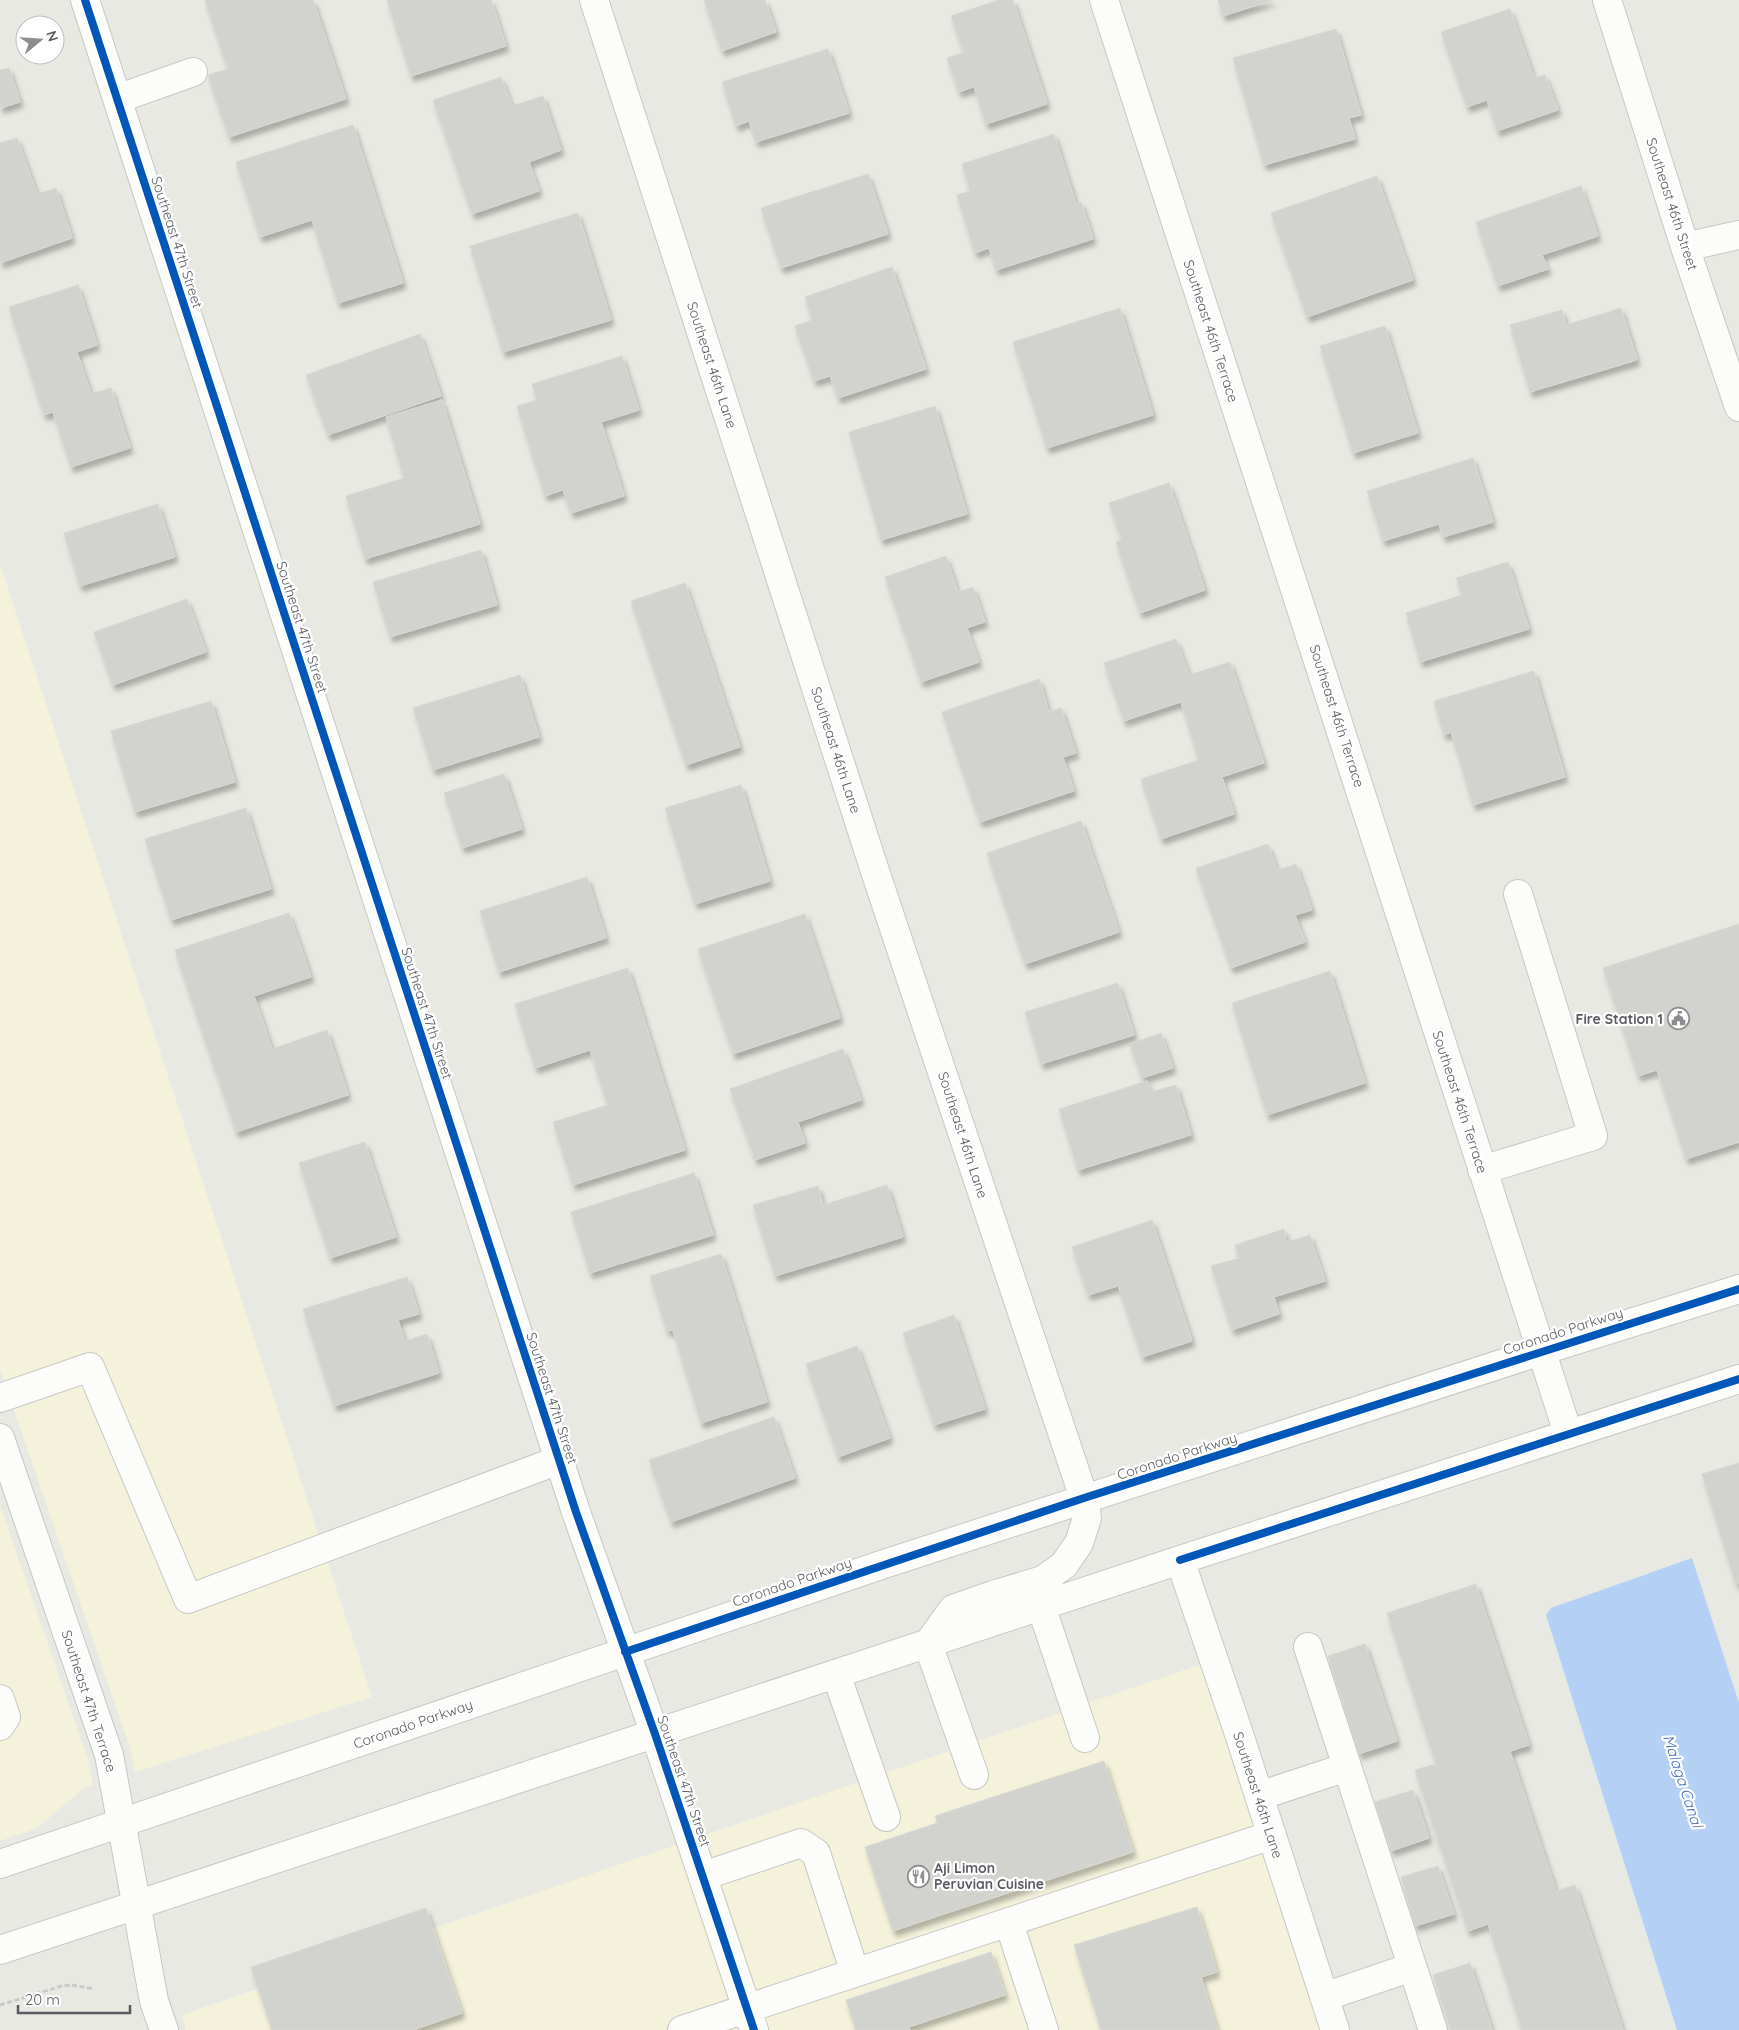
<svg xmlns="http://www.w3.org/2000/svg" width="1739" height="2030" font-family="Quicksand,sans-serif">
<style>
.commercial{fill:#f4f2db}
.water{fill:#b5d0f5}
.building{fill:#d2d2ce;stroke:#d8d8d2;filter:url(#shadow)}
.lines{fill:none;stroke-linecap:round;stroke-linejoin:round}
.minor-casing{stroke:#c6c7c5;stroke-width:30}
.path{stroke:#c6cbc9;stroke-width:3;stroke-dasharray:5 2.5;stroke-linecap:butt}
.minor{stroke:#fcfcfb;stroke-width:28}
.cycleway-casing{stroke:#fff;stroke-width:11}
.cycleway{stroke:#0057b8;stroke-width:8}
.labels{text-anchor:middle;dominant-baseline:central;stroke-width:4.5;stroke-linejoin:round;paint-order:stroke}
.street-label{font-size:14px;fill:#595b61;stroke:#fff}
.poi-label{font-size:14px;font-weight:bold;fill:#595b61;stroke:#fff;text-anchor:end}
.water-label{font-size:15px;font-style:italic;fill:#436cbf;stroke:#fff}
</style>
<defs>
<filter id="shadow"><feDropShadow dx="3" dy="5.5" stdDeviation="2.5" flood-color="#0004"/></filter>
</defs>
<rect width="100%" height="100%" fill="#e9e9e3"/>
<path class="commercial" d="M0,564L372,1697L135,1772L130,1748L0,1369Z
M0,1505L88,1760L93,1785L84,1788L37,1828L0,1841Z
M1225,1656L1344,2030H186L182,2015Z"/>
<path class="water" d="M1692,1558L1739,1703V2030H1677L1546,1615L1551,1608Z"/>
<path class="building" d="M205,0H313L346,99L229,137L208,75L228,69Z
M387,0H491L506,46L411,76Z
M704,0H765L776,32L722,51Z
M999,0H1013L1047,104L986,124L974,87L959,92L947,58L964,52L951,16Z
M1218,0H1273L1223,16Z
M1510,9L1534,78L1545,75L1558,110L1497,131L1487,100L1467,107L1441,32Z
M1336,29L1361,115L1349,118L1355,139L1264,165L1233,58Z
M828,49L849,113L756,142L749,121L736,126L722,82Z
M9,68L20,102L0,108V70Z
M501,77L512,106L543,96L561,150L529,162L539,191L472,214L433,100Z
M353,125L403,283L338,303L312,220L260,237L236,162Z
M1054,134L1076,204L1081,202L1093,239L996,270L989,248L975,253L957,195L970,191L962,164Z
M17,138L37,194L56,188L72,238L0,263V143Z
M868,174L888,234L781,268L761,208Z
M1377,176L1413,280L1307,317L1271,213Z
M1581,186L1598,236L1542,255L1548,269L1498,286L1476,222Z
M578,213L611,320L503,352L470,246Z
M892,267L926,369L838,398L830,376L814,381L795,326L812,320L805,297Z
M78,285L97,345L77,352L91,394L111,388L130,448L71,467L53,412L44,415L9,307Z
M1120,308L1153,415L1047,448L1013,342Z
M1621,308L1637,360L1530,392L1510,325L1562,310L1566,325Z
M1385,326L1418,433L1353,453L1320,346Z
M420,334L441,396L328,435L306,375Z
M622,356L639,410L601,422L624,496L571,513L563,490L545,496L517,406L537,400L532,384Z
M442,400L480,524L365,559L346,496L404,478L386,417Z
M935,406L967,514L881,540L849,432Z
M1473,458L1493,522L1443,537L1439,524L1383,541L1367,491Z
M1169,483L1205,590L1140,613L1116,542L1122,540L1109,503Z
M158,504L175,557L80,586L64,533Z
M481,550L497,605L390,637L373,582Z
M946,556L958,592L973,587L985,622L967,628L979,662L921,682L885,577Z
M1508,562L1529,629L1420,662L1406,613L1462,595L1456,578Z
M685,583L740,747L686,765L631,601Z
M187,599L206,652L113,685L94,632Z
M1176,639L1189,675L1230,662L1264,763L1222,777L1234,814L1161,839L1141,779L1199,760L1181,702L1124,721L1104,663Z
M1534,671L1565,777L1473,805L1451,732L1444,735L1434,701Z
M520,675L539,737L433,770L413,708Z
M1039,679L1049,712L1061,708L1076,753L1063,757L1074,791L980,822L942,712Z
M211,701L235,782L135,812L111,731Z
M504,774L522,829L462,848L444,793Z
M741,785L770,881L695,904L665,808Z
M246,808L271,889L171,920L145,839Z
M1081,821L1119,932L1025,964L987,853Z
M1268,844L1277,870L1296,864L1312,910L1295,915L1305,942L1231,968L1196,868Z
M587,877L606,938L499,972L480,911Z
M289,913L311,977L254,996L272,1049L327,1030L348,1095L236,1132L175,950Z
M805,914L840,1018L733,1054L698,949Z
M1739,924V1142L1686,1159L1657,1070L1638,1076L1603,968Z
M628,968L685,1150L573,1185L553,1122L608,1105L590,1050L535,1068L515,1004Z
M1330,971L1365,1083L1267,1115L1232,1003Z
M1118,983L1134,1035L1041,1064L1025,1012Z
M1161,1033L1173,1068L1142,1078L1130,1044Z
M843,1049L861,1100L798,1122L805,1143L755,1160L730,1089Z
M1147,1081L1151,1092L1176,1085L1191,1135L1078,1170L1059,1109Z
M365,1142L396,1237L330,1258L299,1163Z
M694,1173L713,1235L590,1273L571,1212Z
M887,1185L903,1237L775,1276L753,1205L818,1186L823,1205Z
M1152,1220L1192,1341L1142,1357L1118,1286L1088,1295L1072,1247Z
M1284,1229L1287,1242L1310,1235L1325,1281L1274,1297L1279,1314L1232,1330L1211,1266L1239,1258L1235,1245Z
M721,1254L767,1402L701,1423L673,1330L667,1331L650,1276Z
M407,1277L419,1314L398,1320L405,1341L427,1334L439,1373L334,1406L303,1309Z
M954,1315L985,1409L934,1425L903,1333Z
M857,1346L890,1438L838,1457L806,1364Z
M774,1417L795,1478L671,1522L649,1460Z
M1739,1463V1583L1736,1584L1702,1474Z
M1476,1584L1529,1745L1510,1751L1556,1891L1575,1885L1623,2030H1522L1488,1924L1468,1931L1415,1770L1436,1764L1387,1613Z
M1365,1644L1397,1741L1359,1754L1328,1656Z
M1104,1761L1133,1852L965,1907L935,1816Z
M1413,1790L1429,1838L1391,1851L1375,1802Z
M937,1823L965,1907L893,1931L865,1847Z
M1438,1866L1454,1914L1415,1926L1401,1877Z
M1197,1907L1217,1972L1201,1977L1217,2030H1101L1074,1945Z
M426,1908L462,2013L413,2030H272L251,1967Z
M991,1952L1005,1995L909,2027L910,2030H856L846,2000Z
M1470,1963L1492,2030H1451L1433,1975Z"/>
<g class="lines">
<defs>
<path id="minor" d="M85,0L576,1512L655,1734L754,2030
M594,0L874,868L1084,1498L1087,1518L1079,1543L1064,1565L1043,1580L993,1595L953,1609L928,1644L974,1775
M1104,0L1568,1433
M1607,0L1685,247L1739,407
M117,99L193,72
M1685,247L1739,235
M1482,1170L1593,1136L1518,894
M0,1398L90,1367L188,1599L559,1460
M0,1438L109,1755L154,2001L164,2030
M1180,1560L1239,1734L1335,2030
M1041,1606L1085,1738
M1308,1647L1433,2030
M836,1674L886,1817
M0,1699L6,1717L0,1726
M1259,1796L1347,1767
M0,1864L884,1564L1541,1351L1739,1289
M703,1876L801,1843L816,1853L855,1973
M1009,1923L1044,2030
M0,1950L1180,1560L1739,1379
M1324,1997L1412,1967
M682,2030L1272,1835"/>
</defs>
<use href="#minor" class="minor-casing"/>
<path class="path" d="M0,2005L62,1986L72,1985L94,1989"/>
<use href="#minor" class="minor"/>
<defs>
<path id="cycleway" d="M85,0L576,1512L655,1734L754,2030
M1180,1560L1739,1379
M625,1652L1084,1498L1739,1289"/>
</defs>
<use href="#cycleway" class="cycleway-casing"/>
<use href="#cycleway" class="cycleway"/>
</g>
<defs>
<symbol id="civic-ring" viewBox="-11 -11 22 22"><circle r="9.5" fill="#fff" stroke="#8b8d8e" stroke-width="1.5"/><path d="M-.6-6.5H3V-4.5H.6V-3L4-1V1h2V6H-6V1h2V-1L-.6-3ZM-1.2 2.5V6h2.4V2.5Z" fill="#8b8d8e"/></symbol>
<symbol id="restaurant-ring" viewBox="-11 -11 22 22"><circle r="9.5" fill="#fff" stroke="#8b8d8e" stroke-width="1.5"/><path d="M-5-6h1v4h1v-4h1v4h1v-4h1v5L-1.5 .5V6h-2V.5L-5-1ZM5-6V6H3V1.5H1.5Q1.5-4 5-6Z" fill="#8b8d8e"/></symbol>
</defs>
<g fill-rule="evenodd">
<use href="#civic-ring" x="1666" y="1006" width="25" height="25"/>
<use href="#restaurant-ring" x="906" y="1864" width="25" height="25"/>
</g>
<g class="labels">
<g class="street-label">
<text transform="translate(1672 204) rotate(72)">Southeast 46th Street</text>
<text transform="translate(177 242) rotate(72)">Southeast 47th Street</text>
<text transform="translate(1211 331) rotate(72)">Southeast 46th Terrace</text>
<text transform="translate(712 365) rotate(72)">Southeast 46th Lane</text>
<text transform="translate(302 627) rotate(72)">Southeast 47th Street</text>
<text transform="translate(1337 716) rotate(72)">Southeast 46th Terrace</text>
<text transform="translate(836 750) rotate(72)">Southeast 46th Lane</text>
<text transform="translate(427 1013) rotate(72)">Southeast 47th Street</text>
<text transform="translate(1460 1102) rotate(72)">Southeast 46th Terrace</text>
<text transform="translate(963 1135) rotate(72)">Southeast 46th Lane</text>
<text transform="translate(1563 1331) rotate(-18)">Coronado Parkway</text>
<text transform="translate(552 1398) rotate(72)">Southeast 47th Street</text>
<text transform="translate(1177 1456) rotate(-18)">Coronado Parkway</text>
<text transform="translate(792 1582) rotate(-19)">Coronado Parkway</text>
<text transform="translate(89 1701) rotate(72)">Southeast 47th Terrace</text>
<text transform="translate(413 1724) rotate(-19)">Coronado Parkway</text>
<text transform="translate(684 1781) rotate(71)">Southeast 47th Street</text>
<text transform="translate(1258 1795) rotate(72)">Southeast 46th Lane</text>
</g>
<g class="poi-label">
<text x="1663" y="1019">Fire Station 1</text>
<text x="934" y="1868" text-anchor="start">Aji Limon<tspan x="934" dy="16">Peruvian Cuisine</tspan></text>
</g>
<g class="water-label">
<text transform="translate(1683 1781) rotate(72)">Malaga Canal</text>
</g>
</g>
<g transform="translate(40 40) rotate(72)"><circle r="24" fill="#ffffff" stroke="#bdbdc0"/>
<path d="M0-4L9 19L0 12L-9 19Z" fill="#8b8d8e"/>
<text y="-8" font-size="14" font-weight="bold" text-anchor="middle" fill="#595b61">N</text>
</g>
<path d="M18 2005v8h112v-8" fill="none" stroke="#595b61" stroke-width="2.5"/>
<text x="25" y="2005" font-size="15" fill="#595b61" stroke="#ffffff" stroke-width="4" paint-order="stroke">20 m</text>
</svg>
